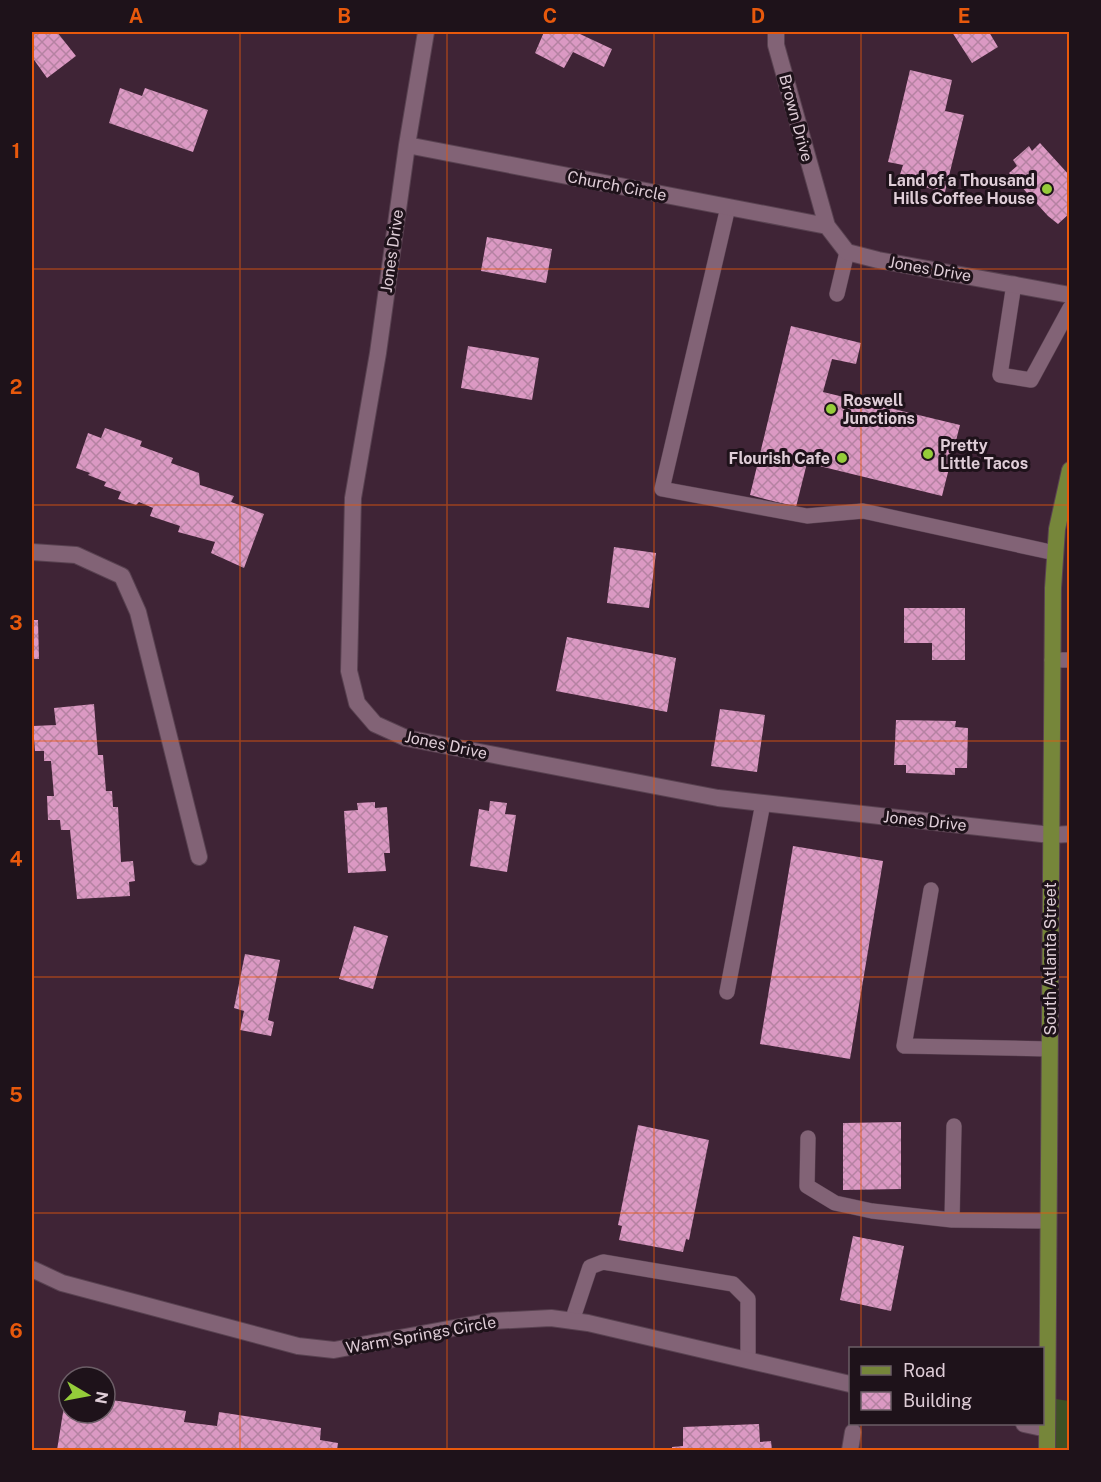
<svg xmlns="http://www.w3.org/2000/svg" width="1101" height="1482" font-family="'Public Sans',sans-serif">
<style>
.green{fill:#3e5125}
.building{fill:url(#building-cross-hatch)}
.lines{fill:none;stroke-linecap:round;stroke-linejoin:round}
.service-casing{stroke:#594251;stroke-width:16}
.minor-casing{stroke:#594251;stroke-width:18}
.primary-casing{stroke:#594251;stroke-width:18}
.service{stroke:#826376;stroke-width:15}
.minor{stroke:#826376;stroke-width:16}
.primary{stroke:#76863a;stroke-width:16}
.grid{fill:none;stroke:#e8590c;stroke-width:1.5;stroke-opacity:0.55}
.poi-dot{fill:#95cc3a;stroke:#1e121a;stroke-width:2}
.labels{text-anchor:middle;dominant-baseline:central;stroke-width:6;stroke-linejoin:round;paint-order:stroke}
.street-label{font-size:16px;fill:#dfcdd7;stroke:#1e121a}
.poi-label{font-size:16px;font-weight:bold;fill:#dfcdd7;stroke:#1e121a;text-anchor:end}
.neatline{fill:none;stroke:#e8590c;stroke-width:2}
.grid-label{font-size:20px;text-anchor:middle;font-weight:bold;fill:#e8590c}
</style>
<defs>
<pattern id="building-cross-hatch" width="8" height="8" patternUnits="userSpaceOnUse" patternTransform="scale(1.5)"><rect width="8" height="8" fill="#db99c3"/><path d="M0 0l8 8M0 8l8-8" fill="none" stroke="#b582a2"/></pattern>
</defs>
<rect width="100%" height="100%" fill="#3f2436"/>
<path class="green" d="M1043,1397L1069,1401V1450H1042Z"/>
<path class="building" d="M32,32H57L76,56L47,78L32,57Z
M544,32H581L580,34L612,49L604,67L573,52L564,68L535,53Z
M952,32H989L998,47L972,63Z
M910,70L952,80L945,111L964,115L945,192L898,181L903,165L888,162Z
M120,88L142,96L145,88L208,110L193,152L109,123Z
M1040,143L1070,176V213L1058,224L1048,216L1009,173L1017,166L1013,160L1029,146L1032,151Z
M487,237L552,249L546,283L481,271Z
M791,326L861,343L856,364L832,359L823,392L960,425L942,496L807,463L796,507L750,495Z
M468,346L539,358L532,400L461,388Z
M105,428L142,441L140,446L173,458L171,463L199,473L200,485L234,496L231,502L264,514L244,568L211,553L215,542L178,532L180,526L150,516L153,508L139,502L136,505L118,499L121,492L104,486L106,482L88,475L90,473L76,468L88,433L101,438Z
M614,547L656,553L649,608L607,603Z
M904,608H965V660H932V643H904Z
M32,620H38L39,659H32Z
M567,637L676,658L667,712L556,691Z
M94,704L98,755H103L106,791H112L113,807H118L121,862L133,861L135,881L129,882L130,896L77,899L70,830H61L60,820H48L47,796H54L51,761H44V751H35L33,726L56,725L54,708Z
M720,709L765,715L757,772L711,766Z
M896,720L956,721L955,727L968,728L967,768H955V775L906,773V765H894Z
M490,801L507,803L505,814L516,815L507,872L470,866L479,809L489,811Z
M375,802V808L387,807L390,853H384L386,871L348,873L344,811L358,810L357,803Z
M793,846L883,861L850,1059L760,1044Z
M354,926L388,936L373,989L339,979Z
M245,954L280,960L268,1020L274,1022L271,1036L240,1030L244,1011L234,1008Z
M901,1122V1189L843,1190V1123Z
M638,1125L709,1140L689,1240L686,1239L683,1252L619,1240L622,1226L618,1225Z
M853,1236L904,1246L891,1311L840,1300Z
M105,1399L186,1411L184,1422L217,1426L219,1412L321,1428L320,1440L338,1443L337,1450H57L65,1400L69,1401V1413H105Z
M759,1424L760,1442L771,1441L772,1450H672V1447L683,1446V1427Z"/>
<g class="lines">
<defs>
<path id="service" d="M728,207L662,489L807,516L863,511L1055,553
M1014,284L1000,375L1031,380L1070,308
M837,294L847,252
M1052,660H1070
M931,890L904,1046L1049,1049
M727,992L763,803
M808,1138L807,1186L835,1203L872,1211L952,1220L1048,1221
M952,1220L954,1126
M572,1321L590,1267L603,1262L733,1284L748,1299V1360"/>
<path id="minor" d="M426,32L407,145L378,353L353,498L349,671L357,703L375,724L406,738L718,798L1051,835L1070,834
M776,32V45L827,226L847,252L878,260L1070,295
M407,145L827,226
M32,552L76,555L122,576L138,612L199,857
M32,1269L62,1283L298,1346L334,1350L492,1321L551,1318L588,1323L850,1384
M1024,1424L1047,1429
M850,1450L853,1432"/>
<path id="primary" d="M1047,1450L1053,588L1057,529L1070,470"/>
</defs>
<use href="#service" class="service-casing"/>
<use href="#minor" class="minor-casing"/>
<use href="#primary" class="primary-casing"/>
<use href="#service" class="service"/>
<use href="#minor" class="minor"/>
<use href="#primary" class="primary"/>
</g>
<path class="grid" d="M240,32V1450M447,32V1450M654,32V1450M861,32V1348M32,269H1070M32,505H1070M32,741H1070M32,977H1070M32,1213H1070M861,1424V1450"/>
<g class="poi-dot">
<circle cx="1047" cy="189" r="6"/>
<circle cx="831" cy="409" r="6"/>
<circle cx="928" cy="454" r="6"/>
<circle cx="842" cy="458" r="6"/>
</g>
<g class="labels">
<g class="street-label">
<text transform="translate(796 118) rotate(75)">Brown Drive</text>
<text transform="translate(617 186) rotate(11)">Church Circle</text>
<text transform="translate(392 251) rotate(-82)">Jones Drive</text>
<text transform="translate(930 269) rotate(10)">Jones Drive</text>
<text transform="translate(446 745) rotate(12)">Jones Drive</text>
<text transform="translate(925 821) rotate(6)">Jones Drive</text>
<text transform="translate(1050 959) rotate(-90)">South Atlanta Street</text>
<text transform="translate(421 1335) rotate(-10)">Warm Springs Circle</text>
</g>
<g class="poi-label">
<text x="1035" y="180">Land of a Thousand<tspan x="1035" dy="18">Hills Coffee House</tspan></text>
<text x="843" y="400" text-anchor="start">Roswell<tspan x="843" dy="18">Junctions</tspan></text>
<text x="940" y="445" text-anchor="start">Pretty<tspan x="940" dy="18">Little Tacos</tspan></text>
<text x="830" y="458">Flourish Cafe</text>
</g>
</g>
<rect width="1101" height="1482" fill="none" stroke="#1e121a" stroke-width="66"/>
<rect x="849" y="1347" width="195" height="78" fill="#1e121a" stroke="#6b5d66" stroke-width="1.5"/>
<rect x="861" y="1366" width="30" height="9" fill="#76863a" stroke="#6b5d66" stroke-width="1.5"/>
<text x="903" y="1377" font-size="18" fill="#dfcdd7">Road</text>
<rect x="861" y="1392" width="30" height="18" fill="url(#building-cross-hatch)" stroke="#6b5d66" stroke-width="1.5"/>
<text x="903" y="1407" font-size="18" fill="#dfcdd7">Building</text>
<g transform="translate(87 1395) rotate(100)"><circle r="28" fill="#1e121a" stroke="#6b5d66" stroke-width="1.5"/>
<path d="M0-4.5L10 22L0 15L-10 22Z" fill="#95cc3a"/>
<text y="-9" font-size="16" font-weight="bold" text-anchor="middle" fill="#dfcdd7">N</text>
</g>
<rect x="33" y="33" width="1035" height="1416" class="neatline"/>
<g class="grid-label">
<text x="136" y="23">A</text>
<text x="344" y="23">B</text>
<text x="550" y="23">C</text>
<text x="758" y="23">D</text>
<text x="964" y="23">E</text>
<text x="16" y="158">1</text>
<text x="16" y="394">2</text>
<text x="16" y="630">3</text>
<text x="16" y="866">4</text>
<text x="16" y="1102">5</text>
<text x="16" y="1338">6</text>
</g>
</svg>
